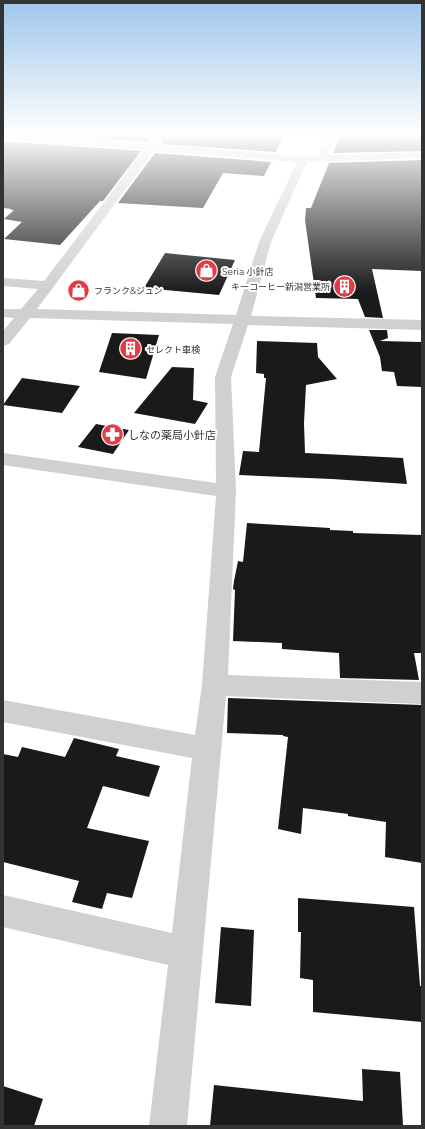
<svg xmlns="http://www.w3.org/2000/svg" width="425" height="1129" font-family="Montserrat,'Noto Sans JP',sans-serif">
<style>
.building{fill:#1a1a1a}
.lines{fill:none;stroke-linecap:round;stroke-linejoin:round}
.minor{fill:#d0d0d0;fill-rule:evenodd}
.labels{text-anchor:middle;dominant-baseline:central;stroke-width:4;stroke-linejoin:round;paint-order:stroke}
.far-poi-label{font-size:9px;fill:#333;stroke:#fff;text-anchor:start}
.poi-label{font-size:11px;fill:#333;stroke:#fff;text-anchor:start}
</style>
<rect width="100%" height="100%" fill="#fff"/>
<path class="building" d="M30,134H285L276,152L161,144L163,140L157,136L152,137L147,142Z
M341,134L411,135V137L422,138V151L333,153Z
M3,142H13L141,151L103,201H100L60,245L42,243L4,239L22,222L4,219L14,210H10L12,209L3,208Z
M155,153L271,162L264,176L223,173L203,208L118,203Z
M422,160V271L372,269L383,318L365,317L358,299L316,298L305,220L306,208H311L329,163Z
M165,253L235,260L219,295L144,288Z
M369,330H387L388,338L380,341L422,342V387L397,386L394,372L382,371L380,357Z
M112,333L159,335L146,379L99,372Z
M257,341L317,343L318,357L337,379L306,385L304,423L305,453L403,458L407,484L332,479L239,475L243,451L259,452L266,378H264V374L256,373Z
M172,367L194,368L193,400L208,403L195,424L134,413Z
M22,378L80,386L62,413L3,405Z
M96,424L129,430L113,454L78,447Z
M247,523L330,528V530L353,531V533L422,535V653H414L419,680L340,678L339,653L282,649V643L233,641L235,590L233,589L234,581L238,561L243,562Z
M228,698L422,705V863L385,857L386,822L348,816V814L303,808L301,834L278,829L288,737L283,736V735L227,733Z
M74,738L119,749L116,756L160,766L149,797L103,786L87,828L149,841L132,898L107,893L102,909L72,902L79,881L3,862V754L18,757L22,747L65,757Z
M298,898L414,907L420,986H422V1022L313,1012V980L300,978L301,932H298Z
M221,927L254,930L251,1006L215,1003Z
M362,1069L400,1072L403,1126H210L214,1085L363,1101Z
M3,1086L43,1099L34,1126H3Z"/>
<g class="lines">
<path class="minor" d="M3,134L148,144L153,138L157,137L162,140L158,145L305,156L319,155L325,134H335L329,155L422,152V158L308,162L305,166L271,242L251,316L422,320V330L248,325L231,377L236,491L228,675L422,682V704L226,696L187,1126H149L168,965L3,927V895L172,933L192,758L3,722V700L195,735L202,685L216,496L3,465V453L216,483L215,377L233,324L30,318L9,344L3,346V331L14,318L3,317V309H21L38,289L3,286V278L44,281L144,150L3,140ZM154,151L297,162L259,242L236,315L37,309Z"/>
</g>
<linearGradient id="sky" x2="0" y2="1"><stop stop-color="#9ec6ea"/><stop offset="0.46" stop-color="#fff"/><stop offset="1" stop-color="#fff" stop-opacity="0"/></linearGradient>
<rect width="425" height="292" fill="url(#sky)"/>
<defs>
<symbol id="shop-disc" viewBox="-11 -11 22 22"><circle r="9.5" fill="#e63946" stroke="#fff"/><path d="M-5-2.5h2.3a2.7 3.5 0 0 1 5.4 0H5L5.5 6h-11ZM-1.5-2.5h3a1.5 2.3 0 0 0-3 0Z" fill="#fff"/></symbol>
<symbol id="building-disc" viewBox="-11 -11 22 22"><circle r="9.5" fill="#e63946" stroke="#fff"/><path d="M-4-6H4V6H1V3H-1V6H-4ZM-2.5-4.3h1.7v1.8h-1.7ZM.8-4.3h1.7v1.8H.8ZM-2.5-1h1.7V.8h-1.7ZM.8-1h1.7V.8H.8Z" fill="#fff"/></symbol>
<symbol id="pharmacy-disc" viewBox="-11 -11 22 22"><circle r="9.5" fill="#e63946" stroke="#fff"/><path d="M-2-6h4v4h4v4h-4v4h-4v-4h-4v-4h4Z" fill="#fff"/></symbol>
</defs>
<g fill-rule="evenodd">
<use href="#shop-disc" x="194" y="258" width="25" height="25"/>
<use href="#building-disc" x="332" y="274" width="25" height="25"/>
<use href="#shop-disc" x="66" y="278" width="25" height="25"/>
<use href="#building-disc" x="118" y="336" width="25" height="25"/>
<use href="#pharmacy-disc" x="100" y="422" width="25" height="25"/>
</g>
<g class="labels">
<g class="far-poi-label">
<text x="222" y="271">Seria 小針店</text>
<text x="330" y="286" text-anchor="end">キーコーヒー新潟営業所</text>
<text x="94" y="290">フランク&amp;ジュン</text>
<text x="146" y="349">セレクト車検</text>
</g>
<g class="poi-label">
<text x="128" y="435">しなの薬局小針店</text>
</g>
</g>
<rect width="425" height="1129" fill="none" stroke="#333333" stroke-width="8"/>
</svg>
